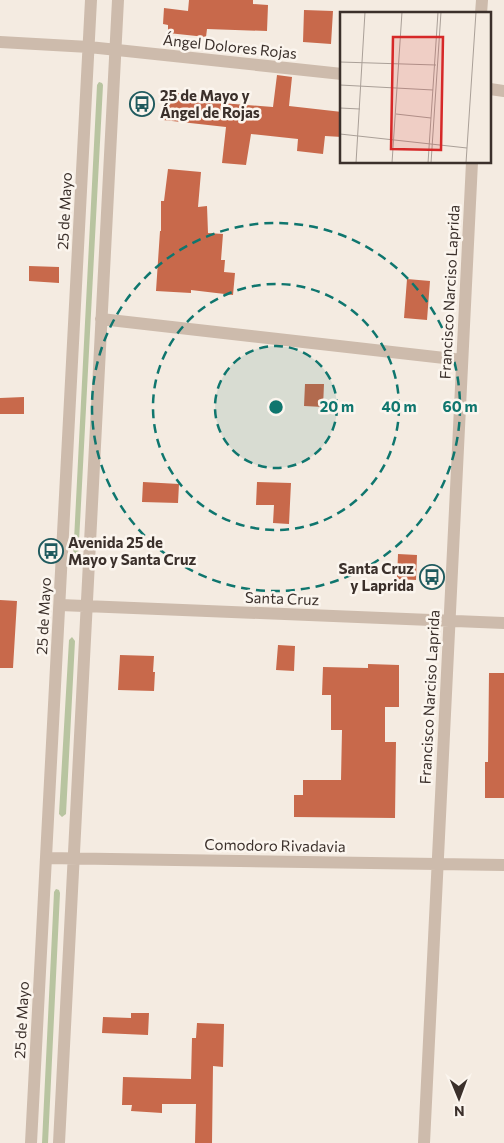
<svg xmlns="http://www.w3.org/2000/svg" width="504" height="1143" font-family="Commissioner,sans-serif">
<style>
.green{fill:#b8c4a0}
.building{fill:#c8694b}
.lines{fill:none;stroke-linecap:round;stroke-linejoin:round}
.minor{stroke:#cdbbac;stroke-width:12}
.ring{fill:none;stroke:#0f766e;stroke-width:2.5;stroke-dasharray:9 6}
.labels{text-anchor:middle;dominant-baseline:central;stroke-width:5;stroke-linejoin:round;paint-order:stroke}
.street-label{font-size:15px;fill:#3b302b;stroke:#fbf5ee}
.poi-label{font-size:15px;font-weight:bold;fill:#3b302b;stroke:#fbf5ee;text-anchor:start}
.inset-road{fill:none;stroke:#aaa098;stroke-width:1}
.view{fill:#d62828;fill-opacity:0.15;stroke:#d62828;stroke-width:2.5}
.inset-edge{fill:none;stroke:#3b302b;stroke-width:2.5}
.centre{fill:#0f766e;stroke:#fbf5ee;stroke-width:2.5}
.ring-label{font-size:15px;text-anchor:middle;font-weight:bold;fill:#0f766e;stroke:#fbf5ee;stroke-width:5;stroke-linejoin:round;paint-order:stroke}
</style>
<rect width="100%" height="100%" fill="#f4ebe1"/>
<path class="green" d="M99,82L102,83L103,85L78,561L75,563L73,560L97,85Z
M72,637L75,641L66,814L62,817L59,814L69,640Z
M56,889L59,890L60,893L48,1143H42L54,892Z"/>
<path class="building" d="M189,0H253V4L268,5L267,31L207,29L206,37L168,33V25L163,24L164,8L188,11Z
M304,10L333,11L331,44L303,42Z
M277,75L292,77L289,106L342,112V137L325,136L323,154L297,151L298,139L251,134L246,165L222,163L226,127L163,120L167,92L210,96L209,102L273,107Z
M168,169L201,172L198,207L207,206L208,233L223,234L221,260H225L224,272L235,273L233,295L191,290V293L156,291L160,231H161V201H164Z
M29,266L59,267V283L29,281Z
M407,279L430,281L427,320L404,318Z
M305,384H324L323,407L304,406Z
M24,397V414H0V398Z
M143,482L179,484L178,503L142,502Z
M257,482L291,483L289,524L273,523L274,505H256Z
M398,554L417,555L416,580L397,579Z
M0,600L17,601L13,668H0Z
M278,645L295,646L294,671L276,670Z
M120,655L154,656L153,672H155L154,691L118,690Z
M368,664L399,665V707H385V742H396L395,818L294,817V795H303V780H341L342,730H331V695H322L323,667L368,668Z
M489,673H504V798H485V762H488Z
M131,1013H149L148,1035L102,1033L103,1017L131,1018Z
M197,1023L224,1024L223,1067L213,1066L212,1143H195L196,1104H162V1113L131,1111L132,1105H122L123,1077L191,1079L192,1038H196Z"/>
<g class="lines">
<path class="minor" d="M481,14L482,0
M0,42L89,47L342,74
M490,89L504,91
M101,319L462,360
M60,605L504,623
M46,858L504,865
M31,1143L91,0
M59,1143L118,0
M424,1143L472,162"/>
</g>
<circle cx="276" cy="407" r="61" fill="#0f766e" fill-opacity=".12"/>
<g class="ring">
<circle cx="276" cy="407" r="61"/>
<circle cx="276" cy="407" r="123"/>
<circle cx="276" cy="407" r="184"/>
</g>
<defs>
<symbol id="bus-ring" viewBox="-11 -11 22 22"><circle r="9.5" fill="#fbf5ee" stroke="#1f5a5e" stroke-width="1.5"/><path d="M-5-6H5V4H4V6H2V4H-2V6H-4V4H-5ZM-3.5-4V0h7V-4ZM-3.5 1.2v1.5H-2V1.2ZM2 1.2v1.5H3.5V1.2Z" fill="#1f5a5e"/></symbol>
</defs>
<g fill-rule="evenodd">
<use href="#bus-ring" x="128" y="90" width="28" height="28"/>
<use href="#bus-ring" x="37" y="537" width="28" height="28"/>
<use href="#bus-ring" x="418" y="563" width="28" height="28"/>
</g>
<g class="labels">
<g class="street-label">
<text transform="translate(230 46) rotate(6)">Ángel Dolores Rojas</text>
<text transform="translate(64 211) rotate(-87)">25 de Mayo</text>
<text transform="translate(449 292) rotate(-87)">Francisco Narciso Laprida</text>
<text transform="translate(282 598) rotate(2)">Santa Cruz</text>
<text transform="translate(43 616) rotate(-87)">25 de Mayo</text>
<text transform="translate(429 697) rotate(-87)">Francisco Narciso Laprida</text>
<text transform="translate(275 845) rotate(1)">Comodoro Rivadavia</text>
<text transform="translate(21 1020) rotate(-87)">25 de Mayo</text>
</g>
<g class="poi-label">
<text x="160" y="95">25 de Mayo y<tspan x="160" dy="17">Ángel de Rojas</tspan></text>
<text x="68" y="542">Avenida 25 de<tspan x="68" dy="17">Mayo y Santa Cruz</tspan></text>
<text x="414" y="568" text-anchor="end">Santa Cruz<tspan x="414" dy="17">y Laprida</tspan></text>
</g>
</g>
<g transform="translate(340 12)">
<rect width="151" height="151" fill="#f4ebe1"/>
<path class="inset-road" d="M0,50L96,53M0,73L93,78M0,96L20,97M56,102L91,106M0,122L127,136M16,151L25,0M52,151L62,0M88,151L98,0M91,151L101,0M126,151L136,0"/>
<path class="view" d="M53,25H103L101,138L51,137Z"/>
<rect width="151" height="151" class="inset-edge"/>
</g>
<circle cx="276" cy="407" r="8" class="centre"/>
<g class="ring-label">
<text x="337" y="412">20 m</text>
<text x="399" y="412">40 m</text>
<text x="460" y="412">60 m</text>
</g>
<g transform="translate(459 1098) rotate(179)" stroke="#fbf5ee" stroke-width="4" paint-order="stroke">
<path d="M0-4L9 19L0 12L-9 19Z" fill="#3b302b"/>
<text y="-8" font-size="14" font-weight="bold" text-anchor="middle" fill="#3b302b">N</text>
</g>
</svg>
